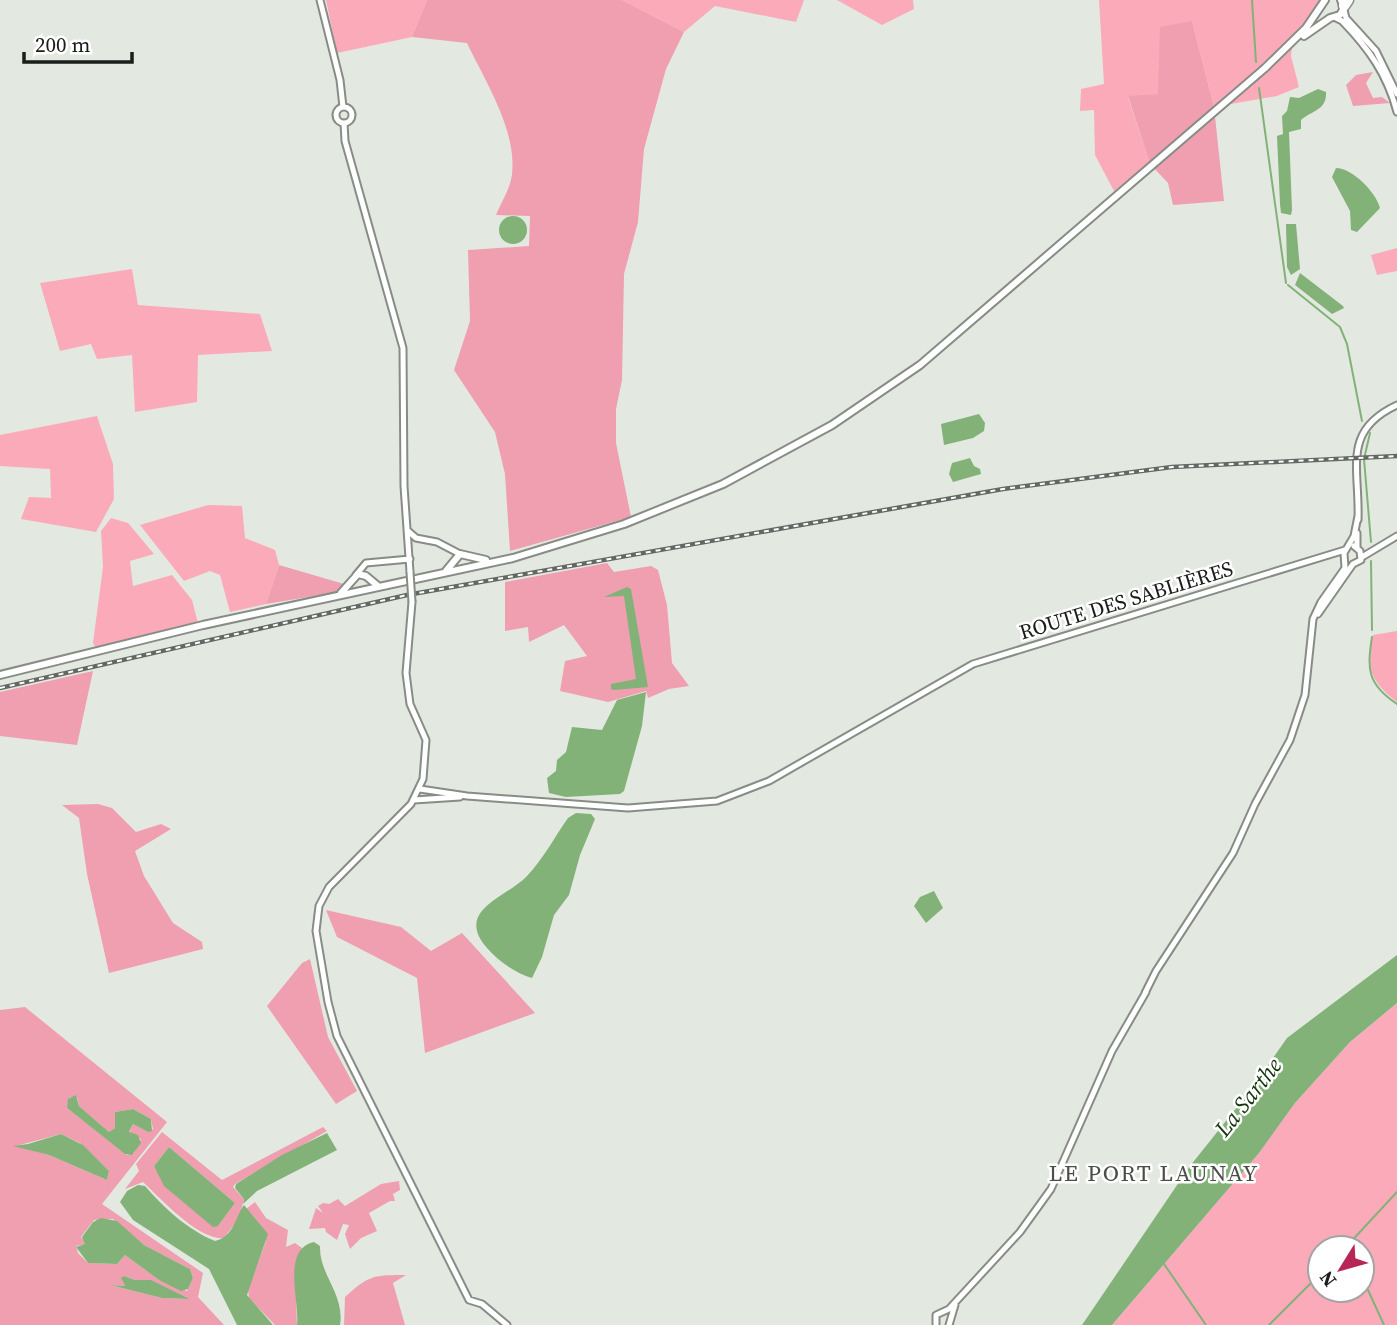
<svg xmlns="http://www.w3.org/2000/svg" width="1397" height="1325" font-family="'Source Serif 4',serif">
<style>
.green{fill:#fbaaba;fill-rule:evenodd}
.forest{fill:#ef9faf;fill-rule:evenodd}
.water{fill:#82b278}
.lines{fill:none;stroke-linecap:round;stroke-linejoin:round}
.stream{stroke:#82b278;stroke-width:2}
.tertiary-casing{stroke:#878d85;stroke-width:9}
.secondary-casing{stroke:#878d85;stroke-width:10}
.motorway-casing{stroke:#878d85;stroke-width:13}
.tertiary{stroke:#fff;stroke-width:5}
.secondary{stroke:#fff;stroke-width:6}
.motorway{stroke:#fff;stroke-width:10}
.rail-casing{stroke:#646863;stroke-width:4.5}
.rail{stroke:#fff;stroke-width:2;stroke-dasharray:5;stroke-linecap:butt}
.tertiary-bridge-casing{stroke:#878d85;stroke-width:9;stroke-linecap:butt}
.tertiary-bridge{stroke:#fff;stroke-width:5}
.labels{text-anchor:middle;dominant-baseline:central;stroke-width:5;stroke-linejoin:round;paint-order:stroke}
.street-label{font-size:21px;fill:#1a1d1a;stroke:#fff}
.water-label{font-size:23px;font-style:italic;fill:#15360d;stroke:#fff}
.neighbourhood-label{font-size:23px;letter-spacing:2px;fill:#4a4f48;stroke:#fff}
</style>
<rect width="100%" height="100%" fill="#e3e9e1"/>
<path class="green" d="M326,0H427L412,37L337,53Z
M622,0H804L796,22L715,6L684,32Z
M837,0H913L914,9L882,25Z
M1099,0H1320C1317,17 1300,31 1288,44L1292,48L1291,56L1299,87L1277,96L1214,107L1192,21L1158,94L1128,97L1150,164L1114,191L1095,155L1094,110L1080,111L1081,89L1104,84Z
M1397,248V271L1377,275L1371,255Z
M132,269L138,305L260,314L272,351L198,355L197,402L135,412L132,355L97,359L91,344L60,351L40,283Z
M97,416L113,464L114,499L96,532L21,519L29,497L51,498L50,469L0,466V435Z
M208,505L242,506L245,538L275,550L279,565L266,604L230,612L220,575L210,571L184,581L140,525Z
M111,518L128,523L154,554L130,561L133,586L172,575L192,600L198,623L96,648L93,643L103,567L101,531Z
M1397,631V702C1369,680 1367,669 1373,635Z
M1397,1003V1325H1112L1259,1153L1295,1103L1350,1042ZM1320,1248H1362V1290H1320Z"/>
<path class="forest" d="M427,0H622L684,32L666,69L644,149L638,222L624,274L622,380L616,409V443L631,517L510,551L505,474L495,432L454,370L470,321L468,250L529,246L530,216L496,215C501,203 511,187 512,174C517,130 485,81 467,43L412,37Z
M1192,21L1214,107L1224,201L1173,205L1168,183L1150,164L1128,96L1158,94L1160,27Z
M1373,72L1366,83L1373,98L1382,97L1390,103L1353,106L1346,85L1356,75Z
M607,563L614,572L651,566L658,570L667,605L672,663L689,686L669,689L648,698L646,691L608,702L560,691L565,661L587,656L564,625L529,642L528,627L505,631V582Z
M279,565L344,584L338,592L266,604Z
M93,671L77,745L0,736V692Z
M98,804L112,808L136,832L161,824L171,829L135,851L144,876L173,923L202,942L203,949L109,973L87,874L79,818L62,805Z
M326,910L401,927L431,951L462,933L535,1013L425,1053L417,978L337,937Z
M310,959L328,1037L357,1091L336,1104L267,1006L302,963Z
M25,1007L167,1122L102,1204L203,1273L198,1297L224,1325H0V1010ZM77,1097L79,1106L109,1132L115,1128V1112L133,1109L151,1119L153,1129L148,1132L133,1124L129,1133L141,1139L134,1153L127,1155L67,1108L69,1098ZM61,1134L80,1143L109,1171L107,1180L49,1155L16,1146ZM113,1219L144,1245L190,1269L193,1278L187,1291L159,1280L125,1255L117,1264L88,1263L78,1253L76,1246L87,1244L81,1237L94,1220ZM124,1276L135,1280H150L190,1299L162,1298L110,1285L125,1286L122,1280Z
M323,1127L327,1131L235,1184L233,1187L244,1199L239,1218L224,1238C199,1241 160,1198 143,1182L125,1189L139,1171L136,1164L162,1132L222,1180ZM169,1147L235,1203L218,1226L154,1166Z
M399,1181L400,1190L393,1194L395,1201H390L369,1213L377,1231L361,1238L350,1249L345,1234L349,1225L343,1224L337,1240L326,1232L325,1228L309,1229L316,1208L323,1213L318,1206L323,1203L329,1204L338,1199L345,1206L381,1184Z
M255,1202L266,1218L288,1230L286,1247L295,1243L302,1248L295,1266L297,1325H275L249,1298L248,1290L266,1241L255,1218L246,1209Z
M406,1275L393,1283L405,1325H344L345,1297C369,1275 374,1275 406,1275Z"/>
<path class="water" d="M1318,89L1326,92C1327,110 1313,110 1301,120V129L1289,132L1292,210L1291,215L1281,213L1280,204L1277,136L1283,134L1282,116L1287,111L1290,97L1299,98Z
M1336,168C1352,168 1376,192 1380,208L1357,232L1351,230L1350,211L1332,177Z
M499 230a14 14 0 1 1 28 0a14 14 0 1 1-28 0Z
M1286,224H1296L1300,269L1291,275L1287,267Z
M1300,273L1343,306L1344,308L1332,314L1295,285Z
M979,414L985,423L984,431L973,438L944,445L941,424Z
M970,458L974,466L980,469L981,474L953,482L949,474L952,463Z
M627,587L631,589L648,687L614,690L611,689V684L636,679L624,596L604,597Z
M646,692L642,726L624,791L620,794L566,797L549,793L547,778L556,771L557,760L566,752L572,727L602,730L617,700Z
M576,813L591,814L595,819L580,855L569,895L554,915L542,957L532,978C515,973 498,961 487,948C454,910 506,898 527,876C543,859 554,838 568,818Z
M934,891L943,908L926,923L914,906L920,897Z
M1397,955V1003L1350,1042L1295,1103L1259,1153L1112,1325H1082L1190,1166L1250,1091L1287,1038Z
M76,1095L79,1106L109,1132L115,1128V1112L133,1109L151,1119L152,1131L148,1132L133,1124L129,1132L138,1135L141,1143L132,1155L125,1154L67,1108L68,1099Z
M327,1133L337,1150L257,1191L243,1204L244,1199L235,1188L236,1184L282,1155Z
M61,1134L83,1145L109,1171L107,1180L49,1155L13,1146L28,1144Z
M169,1147L235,1203L218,1226L213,1227L164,1186L154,1166Z
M138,1185L145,1186C164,1208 188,1230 215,1241C234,1237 236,1215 244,1205L268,1234L247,1295L273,1325H237L209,1269L133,1220L120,1202L127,1191Z
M101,1218L117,1221L144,1245L190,1269L193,1278L188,1289L181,1291L159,1280L125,1255L117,1264L88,1263L76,1247L85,1244L82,1237L93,1222Z
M314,1242L320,1246C319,1275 345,1294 340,1325H297C300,1302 281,1249 314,1242Z
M124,1276L135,1280H151L190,1299L162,1298L110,1285L125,1286L121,1278Z"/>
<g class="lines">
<path class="stream" d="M1252,0L1256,62
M1259,88L1286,283
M1288,285L1340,327L1347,344L1362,421
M1370,433L1364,459L1371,542
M1371,561L1372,630
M1372,637C1367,669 1367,684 1397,704
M1345,1248L1397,1192
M1164,1264L1206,1325
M1362,1277L1384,1325
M1269,1325L1320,1274"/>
<defs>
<path id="tertiary" d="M320,0L340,80L343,107
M1344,10L1346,18L1376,51L1397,94
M1336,18L1342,21C1369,49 1387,74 1397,112
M336 115a8 8 0 1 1 16 0a8 8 0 1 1-16 0Z
M344,123L345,141L403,348L404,486L410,572
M1358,520C1360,468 1341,431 1397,405
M408,531L416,538L437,542L460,554
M1357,547V533
M1362,557L1397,536
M356,575L366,563L410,559
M412,602L406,673L410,704L426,740L423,779L411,804L329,887L319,906L316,931L328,1002L337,1036L469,1300L482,1304L507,1325
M1318,614L1353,564L1361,560L1360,551L1354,546
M420,789L467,796L628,808L717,801L769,781L973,664L1345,550
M414,800L460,797
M1145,993L1156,971L1233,853L1255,804L1290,740L1305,695L1313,619L1321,602L1345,568L1344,553L1354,536L1358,516
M936,1325V1315L949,1309L1020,1232L1051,1189L1112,1051L1146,992
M949,1325L955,1305"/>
<path id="secondary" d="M1304,36L1330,18L1340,15L1344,8L1341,0
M446,571L460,554L486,560
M341,593L358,574L366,576L378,586
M0,675L203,625L513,558L624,524L723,484L832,425L920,365L1265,68L1306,28L1325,0"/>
<path id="motorway" d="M1344,6L1348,0"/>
</defs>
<use href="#tertiary" class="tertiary-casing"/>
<use href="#secondary" class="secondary-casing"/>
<use href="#motorway" class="motorway-casing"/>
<use href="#tertiary" class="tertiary"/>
<use href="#secondary" class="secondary"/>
<use href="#motorway" class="motorway"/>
<defs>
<path id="rail" d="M0,688L407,595L1003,489L1172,467L1397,456"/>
</defs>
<use href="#rail" class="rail-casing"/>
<use href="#rail" class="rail"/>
<defs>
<path id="tertiary-bridge" d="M410,572L412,602"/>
</defs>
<use href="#tertiary-bridge" class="tertiary-bridge-casing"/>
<use href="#tertiary-bridge" class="tertiary-bridge"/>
</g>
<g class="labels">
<g class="street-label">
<text transform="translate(1126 600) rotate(-17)">ROUTE DES SABLIÈRES</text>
</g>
<g class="water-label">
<text transform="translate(1248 1097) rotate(-52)">La Sarthe</text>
</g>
<g class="neighbourhood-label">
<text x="1154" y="1173">LE PORT LAUNAY</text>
</g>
</g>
<g transform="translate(1341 1269) rotate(233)"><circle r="33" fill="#ffffff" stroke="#a3a5a3" stroke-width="2"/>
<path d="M0-5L12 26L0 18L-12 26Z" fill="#b62657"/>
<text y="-10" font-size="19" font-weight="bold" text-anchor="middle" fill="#1a1d1a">N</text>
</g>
<path d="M24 52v10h108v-10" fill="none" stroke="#1a1d1a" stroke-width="3.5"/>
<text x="35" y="52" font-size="21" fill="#1a1d1a" stroke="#ffffff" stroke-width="5" paint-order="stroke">200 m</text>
</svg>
